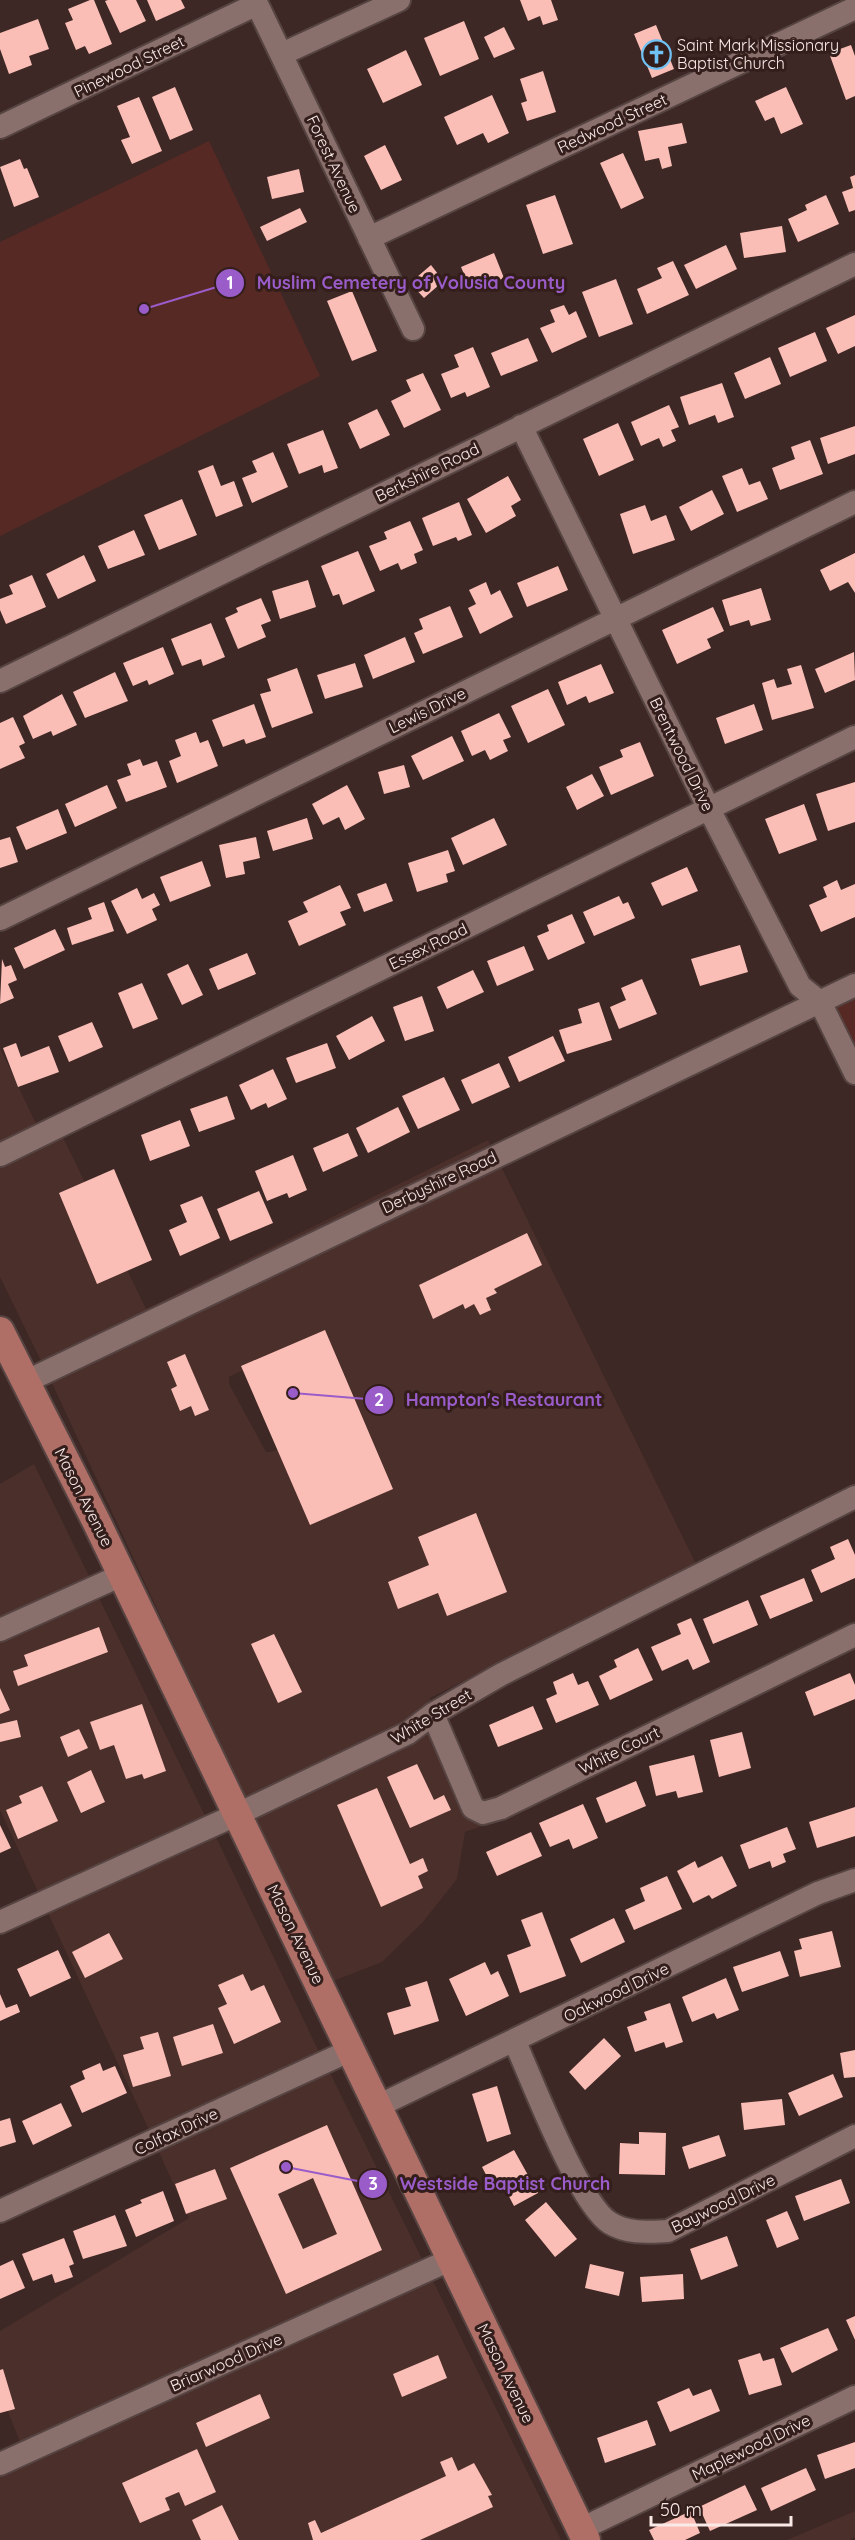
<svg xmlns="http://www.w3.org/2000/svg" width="855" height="2540" font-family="Quicksand,sans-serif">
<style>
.built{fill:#4b2f2b;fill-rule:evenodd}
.green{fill:#572924}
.building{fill:#fbbeb6;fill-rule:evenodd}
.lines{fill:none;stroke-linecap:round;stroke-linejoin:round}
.minor-casing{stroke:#564442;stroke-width:26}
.major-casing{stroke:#564442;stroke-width:32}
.minor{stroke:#8a706c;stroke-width:22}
.major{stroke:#af6e66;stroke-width:28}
.labels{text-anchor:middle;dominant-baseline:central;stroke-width:6;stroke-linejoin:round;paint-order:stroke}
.poi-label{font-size:16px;fill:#f9eae8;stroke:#331e1b;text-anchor:start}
.street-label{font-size:16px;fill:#f9eae8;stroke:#331e1b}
.leader{fill:none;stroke:#9a5cc9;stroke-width:2}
.callout-dot{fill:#9a5cc9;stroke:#331e1b;stroke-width:2}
.mark-label{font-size:18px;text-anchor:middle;font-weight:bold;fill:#fff}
.callout-label{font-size:18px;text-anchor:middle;font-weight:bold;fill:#9a5cc9;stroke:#331e1b;stroke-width:6;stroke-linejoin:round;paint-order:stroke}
</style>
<rect width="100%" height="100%" fill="#3d2825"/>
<path class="built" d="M0,1048L37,1126L0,1144Z
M62,1135L146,1309L488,1140L491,1147L42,1363L0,1277V1165Z
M500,1164L696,1564L430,1698L431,1703L419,1708L420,1712L402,1725L246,1800L51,1381ZM317,1333L319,1334L351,1413L275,1451L266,1452L229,1384V1377Z
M34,1464L90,1578L0,1619V1484Z
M98,1596L206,1818L39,1894L0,1810V1640Z
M428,1731L488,1824L465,1832L457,1879L422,1923L382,1962L333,1981L255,1817Z
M215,1835L320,2054L150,2132L47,1911Z
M329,2071L423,2261L21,2444L0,2392V2331L189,2218L158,2150Z
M432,2279L561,2540H0V2475Z
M855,2511V2537L850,2540H787Z"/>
<path class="green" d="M209,141L320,376L0,536V242Z
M855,985V1073L820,1002Z"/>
<path class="building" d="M90,0H94L112,44L89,54L85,46L76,50L65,23L73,20L68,9Z
M108,0H136L146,21L120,33L105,1Z
M147,0H181L185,8L156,21Z
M520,0H551L558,20L543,25L540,16L528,21Z
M38,19L49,49L29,56L32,65L9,74L0,49V33Z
M464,21L479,59L440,76L424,38Z
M656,25L674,69L652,78L634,34Z
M504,27L515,49L494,58L484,37Z
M851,45L855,56V96L846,100L829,53Z
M406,50L422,85L383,103L367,69Z
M543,71L556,112L527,121L521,103L527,101L520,79Z
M175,87L193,130L170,140L152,97Z
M786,87L803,124L781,134L774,117L765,121L755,101Z
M492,95L509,133L488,143L483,133L457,145L444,117Z
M139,97L162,151L132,164L121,140L130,137L117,106Z
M682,123L687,143L668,147L672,166L662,169L659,158L645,161L638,131Z
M385,145L402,180L381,190L364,156Z
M623,153L644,198L621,209L600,163Z
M20,159L24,169L27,168L39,197L14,207L0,167Z
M299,169L304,192L272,199L267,177Z
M855,175V210L849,212L842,192L853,188L850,177Z
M555,195L573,244L543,254L526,205Z
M826,195L839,224L798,242L788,219L807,210L805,205Z
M300,208L307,222L267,241L260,227Z
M782,226L786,252L744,258L740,233Z
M726,245L737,269L696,289L684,265Z
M494,253L504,278L471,291L461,267Z
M673,261L689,295L647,314L637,289L662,278L657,268Z
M431,265L438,274L434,278L440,284L424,298L410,283Z
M616,279L633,324L599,337L582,292Z
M352,291L377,351L352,361L327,301Z
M564,305L569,315L576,311L587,337L552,353L540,328L555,322L550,310Z
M855,315V346L838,354L826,328Z
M815,332L827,361L790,377L778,348Z
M528,338L538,361L501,376L491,353Z
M473,347L490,387L467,397L465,392L451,398L441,374L459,367L454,355Z
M770,357L781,384L745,399L734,373Z
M423,373L441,410L404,428L391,401L411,391L406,380Z
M722,383L734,417L718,423L715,415L689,425L680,397Z
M669,405L679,427L671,430L676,441L663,447L659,438L641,446L631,422Z
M377,409L390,435L360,449L348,423Z
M618,423L634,460L599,476L583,439Z
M855,426V454L828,464L820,438Z
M323,430L338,468L324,473L322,465L299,474L287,444Z
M810,440L823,474L780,490L772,468L795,459L791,447Z
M273,452L288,487L252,503L242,478L257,472L252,461Z
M213,465L221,486L234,481L243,506L216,517L198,471Z
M742,468L749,485L760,481L768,499L737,512L722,476Z
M508,476L521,500L511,506L516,516L486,533L467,499Z
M712,490L724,514L691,531L679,507Z
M182,499L197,535L159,550L144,515Z
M459,502L472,535L458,541L456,537L433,546L422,518Z
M645,505L651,521L666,515L675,540L633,554L620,514Z
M410,521L423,550L414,554L417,563L401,570L398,563L380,571L369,546L387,539L384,532Z
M134,530L145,555L108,569L98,546Z
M358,551L375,591L343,605L339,594L333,596L321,566Z
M855,553V593L848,582L830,591L820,570Z
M84,555L96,581L58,599L46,574Z
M558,566L568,590L527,607L517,583Z
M32,575L46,607L6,624L0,610V599L13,594L9,585Z
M308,580L316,607L280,619L272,591Z
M486,582L491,595L500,590L513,617L480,634L468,608L476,604L469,590Z
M761,588L771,620L751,626L749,620L730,626L722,600Z
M261,598L271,621L261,625L266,637L238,649L225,618L238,612L236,608Z
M450,606L463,637L423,654L414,633L423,629L419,619Z
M713,607L724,631L707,639L711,648L677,664L662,630Z
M211,623L225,657L203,666L201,659L182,666L171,639Z
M405,637L415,662L373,679L364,655Z
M163,647L174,674L149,685L147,680L133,686L123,663Z
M854,652L855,680L825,693L815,669Z
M355,663L363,687L325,699L317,675Z
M601,664L614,693L589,703L586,696L567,705L558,682Z
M801,665L814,708L772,720L762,683L774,679L777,688L792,684L787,669Z
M297,668L313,713L272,728L260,694L271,691L267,679Z
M115,672L128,701L85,718L73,692Z
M548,689L565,725L528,743L511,706Z
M62,694L77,725L53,736L51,731L33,739L23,716Z
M254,704L266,737L246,744L244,739L223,747L212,720Z
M754,704L763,730L725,744L716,718Z
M499,713L511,737L503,740L508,751L490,760L485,750L472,756L461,731Z
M13,717L25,743L19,746L25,758L0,769V723Z
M196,732L200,743L208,740L218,766L177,783L169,761L181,756L175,740Z
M452,736L464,761L423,780L411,756Z
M640,742L654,776L611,795L599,767L623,757L620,750Z
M140,759L143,766L157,761L167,787L126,802L117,780L131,775L127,764Z
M404,765L410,787L384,794L378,772Z
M592,774L604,796L577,810L566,787Z
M855,782V822L828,831L816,794Z
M107,785L117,808L75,827L65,804Z
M347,785L365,819L345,830L339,817L323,825L312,804Z
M804,804L817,840L779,854L765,819Z
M58,809L67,833L26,850L16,827Z
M307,818L313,839L273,851L267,831Z
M494,818L507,845L463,865L451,838Z
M10,837L18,862L0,868V840Z
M256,837L260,858L243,862L245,874L226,878L219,845Z
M448,850L455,871L446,874L448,882L417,892L408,863Z
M202,861L211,886L170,902L160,877Z
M687,867L698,891L662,906L651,883Z
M837,880L841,890L855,884V917L821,932L809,905L827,897L823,887Z
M386,883L393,901L364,912L357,894Z
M340,885L351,908L340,912L346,925L299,946L288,921L308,912L303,902Z
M137,888L142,899L154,893L160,905L152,909L157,920L127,934L111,901Z
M619,896L623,904L628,902L635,918L594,936L583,912Z
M104,902L114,931L72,945L67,928L92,919L88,908Z
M572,914L585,943L548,960L537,936L549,931L547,925Z
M55,929L65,950L24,969L14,948Z
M740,945L748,972L700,986L691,959Z
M524,946L534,970L497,986L487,961Z
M247,953L256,974L218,990L209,969Z
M2,959L5,967L11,965L17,980L8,984L14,998L0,1004Z
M188,964L203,995L182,1005L167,974Z
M473,970L484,992L447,1009L437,987Z
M642,979L657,1014L619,1029L610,1007L626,1000L621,988Z
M142,983L158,1019L133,1029L118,993Z
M422,996L434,1031L405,1041L393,1007Z
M599,1002L612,1040L567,1054L559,1030L582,1023L578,1009Z
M372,1016L385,1041L349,1060L336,1036Z
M92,1022L103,1047L69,1062L58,1036Z
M553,1036L565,1061L519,1082L508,1057Z
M16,1043L21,1057L49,1046L59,1072L18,1087L3,1048Z
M327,1043L336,1068L296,1083L286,1058Z
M499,1063L510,1087L472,1104L461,1080Z
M273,1069L287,1099L268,1108L266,1103L251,1110L239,1085Z
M444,1077L460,1110L418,1129L402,1096Z
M227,1096L235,1119L199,1132L190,1109Z
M398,1107L410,1132L368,1153L356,1128Z
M180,1120L190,1146L150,1161L141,1135Z
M348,1133L358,1156L323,1172L313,1148Z
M293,1155L307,1190L289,1198L287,1193L267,1201L255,1171Z
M114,1169L152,1260L97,1284L59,1193Z
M259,1191L273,1223L230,1241L217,1209Z
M202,1196L220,1238L180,1256L169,1230L187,1222L180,1205Z
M527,1233L542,1265L494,1289L497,1293L486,1298L491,1310L480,1315L474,1304L465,1309L463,1304L433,1319L419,1285Z
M325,1330L393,1489L310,1525L241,1366Z
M185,1354L209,1410L195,1416L191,1406L180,1411L171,1389L177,1386L167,1362Z
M476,1513L507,1592L447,1616L438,1593L398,1609L388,1582L429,1565L418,1537Z
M848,1539L855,1555V1578L821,1593L811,1570L835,1559L830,1547Z
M804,1578L813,1601L770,1619L760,1596Z
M748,1600L758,1625L713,1644L703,1619Z
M691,1618L710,1662L693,1670L688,1659L662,1671L651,1647L681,1634L677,1624Z
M99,1627L108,1652L18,1686L13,1671L28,1666L24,1655Z
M274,1634L302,1692L278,1703L251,1644Z
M638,1648L653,1680L610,1700L599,1676L617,1667L614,1660Z
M573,1673L578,1685L588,1681L599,1705L556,1723L546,1699L557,1694L553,1682Z
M850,1673L855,1685V1699L814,1716L805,1692Z
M0,1688L10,1710L0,1714Z
M142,1704L166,1771L144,1779L142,1774L126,1779L114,1745L100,1750L90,1722Z
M533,1706L543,1729L498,1747L489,1725Z
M17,1720L21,1737L0,1742V1724Z
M79,1729L88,1748L68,1757L60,1737Z
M742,1732L751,1768L719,1777L710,1740Z
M694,1755L703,1792L678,1798L676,1791L656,1796L649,1766Z
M417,1764L434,1800L444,1795L451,1810L410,1828L387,1777Z
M91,1770L105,1802L81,1813L67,1782Z
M636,1781L646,1806L606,1823L596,1798Z
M42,1786L58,1821L18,1839L6,1810L22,1803L19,1796Z
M377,1788L410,1864L423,1858L428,1871L418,1876L423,1888L381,1907L337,1805Z
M583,1804L598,1838L573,1849L569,1839L550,1847L539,1823Z
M855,1807V1836L817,1848L809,1822Z
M0,1825L11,1848L0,1853Z
M787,1827L796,1849L783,1854L786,1862L772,1868L770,1861L749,1869L740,1845Z
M531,1832L542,1856L497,1876L486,1852Z
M722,1856L737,1886L712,1899L709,1895L693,1903L677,1871L695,1861L698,1868Z
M667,1876L682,1909L634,1930L625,1910L645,1901L640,1888Z
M542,1912L566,1976L520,1993L507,1955L531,1946L521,1920Z
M614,1918L625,1942L581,1963L570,1939Z
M832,1931L841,1967L800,1977L794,1951L802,1949L799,1939Z
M109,1933L123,1959L85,1978L72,1952Z
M58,1950L71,1978L30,1997L17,1969Z
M780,1951L789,1976L742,1992L733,1967Z
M485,1962L491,1975L498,1971L509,1996L466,2016L449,1979Z
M243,1974L251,1991L264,1985L281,2022L234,2044L218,2008L227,2004L218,1985Z
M726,1978L739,2010L717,2019L714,2013L692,2022L682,1997Z
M427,1981L439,2021L394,2035L387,2013L411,2006L405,1988Z
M0,1994L6,2008L17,2004L20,2012L0,2021Z
M670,2003L683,2042L666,2048L664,2042L635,2052L627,2027L647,2020L644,2012Z
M213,2024L223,2053L182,2066L173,2037Z
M158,2032L171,2076L133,2087L123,2055L144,2049L140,2037Z
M604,2038L621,2056L585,2090L569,2072Z
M855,2050V2077L844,2078L840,2053Z
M100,2063L103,2071L115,2066L127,2093L82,2113L70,2086L85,2079L82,2071Z
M833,2074L843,2097L799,2116L788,2093Z
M497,2086L511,2134L487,2142L472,2094Z
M782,2099L785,2125L744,2130L741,2103Z
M61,2103L72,2126L33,2145L22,2121Z
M10,2118L16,2142L0,2147V2121Z
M327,2125L382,2250L286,2294L230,2168ZM313,2178L337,2234L303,2249L278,2194Z
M639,2132L666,2133L665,2175L619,2174L620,2143L639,2144Z
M719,2135L726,2156L689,2169L682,2147Z
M514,2150L538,2193L514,2206L503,2185L494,2190L482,2167Z
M215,2169L227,2199L186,2214L175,2184Z
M841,2179L850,2203L804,2221L795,2196Z
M163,2191L174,2221L136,2237L125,2210L142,2203L140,2200Z
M546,2202L577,2239L555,2257L525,2220Z
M787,2211L799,2239L777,2248L766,2220Z
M115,2215L127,2246L83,2259L73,2231Z
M727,2236L738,2266L701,2280L690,2249Z
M64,2238L74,2264L69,2266L73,2277L55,2283L52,2274L33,2281L22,2254Z
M13,2260L25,2288L0,2299V2266Z
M590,2264L624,2272L619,2296L585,2288Z
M683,2274L684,2299L642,2302L640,2277Z
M855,2316V2340L846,2320Z
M828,2328L838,2350L792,2373L780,2348Z
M760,2353L763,2361L774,2358L782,2385L749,2395L738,2360Z
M438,2355L447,2378L402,2397L393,2374Z
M3,2369L15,2409L0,2413V2370Z
M689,2388L693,2396L711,2389L720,2411L670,2432L657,2402Z
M260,2394L270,2418L206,2447L196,2423Z
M647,2420L656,2445L605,2463L597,2438Z
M855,2442V2468L825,2479L817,2455Z
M197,2449L216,2492L185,2506L179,2492L165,2498L170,2510L140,2523L122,2483Z
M452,2457L458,2471L474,2463L492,2495L488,2496L493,2507L420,2540H313L308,2523L315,2520L321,2533L446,2476L440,2462Z
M806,2468L816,2490L771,2511L761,2488Z
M745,2485L757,2510L710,2531L699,2507Z
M222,2505L239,2540H201L192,2520Z
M691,2511L700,2533L685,2540H654L649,2530Z"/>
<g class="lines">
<defs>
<path id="minor" d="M255,0L413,329
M282,54L399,0
M0,127L257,4
M369,238L855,8
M521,426L709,809L800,986L820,1002L855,1073
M0,681L855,264
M0,919L855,502
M0,1155L855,737
M25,1382L855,985
M0,1630L122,1575
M433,1714L473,1808L483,1813L501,1808L855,1635
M0,1922L238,1814L408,1733L433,1714L502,1674L855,1497
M515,2042C532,2080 579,2204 610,2223C628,2234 648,2232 668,2231L855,2136
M378,2106L818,1893L855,1880
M0,2211L351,2050
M0,2464L452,2259
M581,2529L855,2397"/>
<path id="major" d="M0,1331L96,1521L586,2540"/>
</defs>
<use href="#minor" class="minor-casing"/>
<use href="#major" class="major-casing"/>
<use href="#minor" class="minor"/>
<use href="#major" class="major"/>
</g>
<defs>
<symbol id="church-ring" viewBox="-11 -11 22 22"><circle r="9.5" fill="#331e1b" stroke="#70c1f4" stroke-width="1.5"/><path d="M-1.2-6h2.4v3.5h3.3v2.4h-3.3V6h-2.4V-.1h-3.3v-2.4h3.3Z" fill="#70c1f4"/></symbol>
</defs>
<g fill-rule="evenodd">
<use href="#church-ring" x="640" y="38" width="33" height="33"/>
</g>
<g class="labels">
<g class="poi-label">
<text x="677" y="45">Saint Mark Missionary<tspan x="677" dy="18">Baptist Church</tspan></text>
</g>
<g class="street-label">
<text transform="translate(129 66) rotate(-26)">Pinewood Street</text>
<text transform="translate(612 123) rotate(-25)">Redwood Street</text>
<text transform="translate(334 164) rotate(65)">Forest Avenue</text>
<text transform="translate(427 472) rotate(-26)">Berkshire Road</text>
<text transform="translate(427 710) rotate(-26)">Lewis Drive</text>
<text transform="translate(682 754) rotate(64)">Brentwood Drive</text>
<text transform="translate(428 946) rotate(-26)">Essex Road</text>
<text transform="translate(439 1182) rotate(-25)">Derbyshire Road</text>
<text transform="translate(84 1497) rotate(63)">Mason Avenue</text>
<text transform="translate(431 1716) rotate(-31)">White Street</text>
<text transform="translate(619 1750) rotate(-26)">White Court</text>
<text transform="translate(296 1934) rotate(64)">Mason Avenue</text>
<text transform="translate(616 1992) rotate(-26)">Oakwood Drive</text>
<text transform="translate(176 2131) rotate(-25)">Colfax Drive</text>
<text transform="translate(723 2203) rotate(-26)">Baywood Drive</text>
<text transform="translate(226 2362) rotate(-24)">Briarwood Drive</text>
<text transform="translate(506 2373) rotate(64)">Mason Avenue</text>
<text transform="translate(751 2447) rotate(-26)">Maplewood Drive</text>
</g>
</g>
<path class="leader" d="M144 309L230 283M293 1393L379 1400M286 2167L373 2184"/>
<g class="callout-dot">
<circle cx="144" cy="309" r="6"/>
<circle cx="293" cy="1393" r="6"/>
<circle cx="286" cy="2167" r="6"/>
<circle cx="230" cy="283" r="15"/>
<circle cx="379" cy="1400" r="15"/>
<circle cx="373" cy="2184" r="15"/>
</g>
<g class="mark-label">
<text x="230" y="289">1</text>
<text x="379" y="1406">2</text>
<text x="373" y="2190">3</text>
</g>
<g class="callout-label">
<text x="411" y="289">Muslim Cemetery of Volusia County</text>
<text x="504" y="1406">Hampton's Restaurant</text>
<text x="505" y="2190">Westside Baptist Church</text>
</g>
<path d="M651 2516v9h140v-9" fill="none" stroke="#f9eae8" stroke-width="3"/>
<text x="660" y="2516" font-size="18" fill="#f9eae8" stroke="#331e1b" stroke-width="4.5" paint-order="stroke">50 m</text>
</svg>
